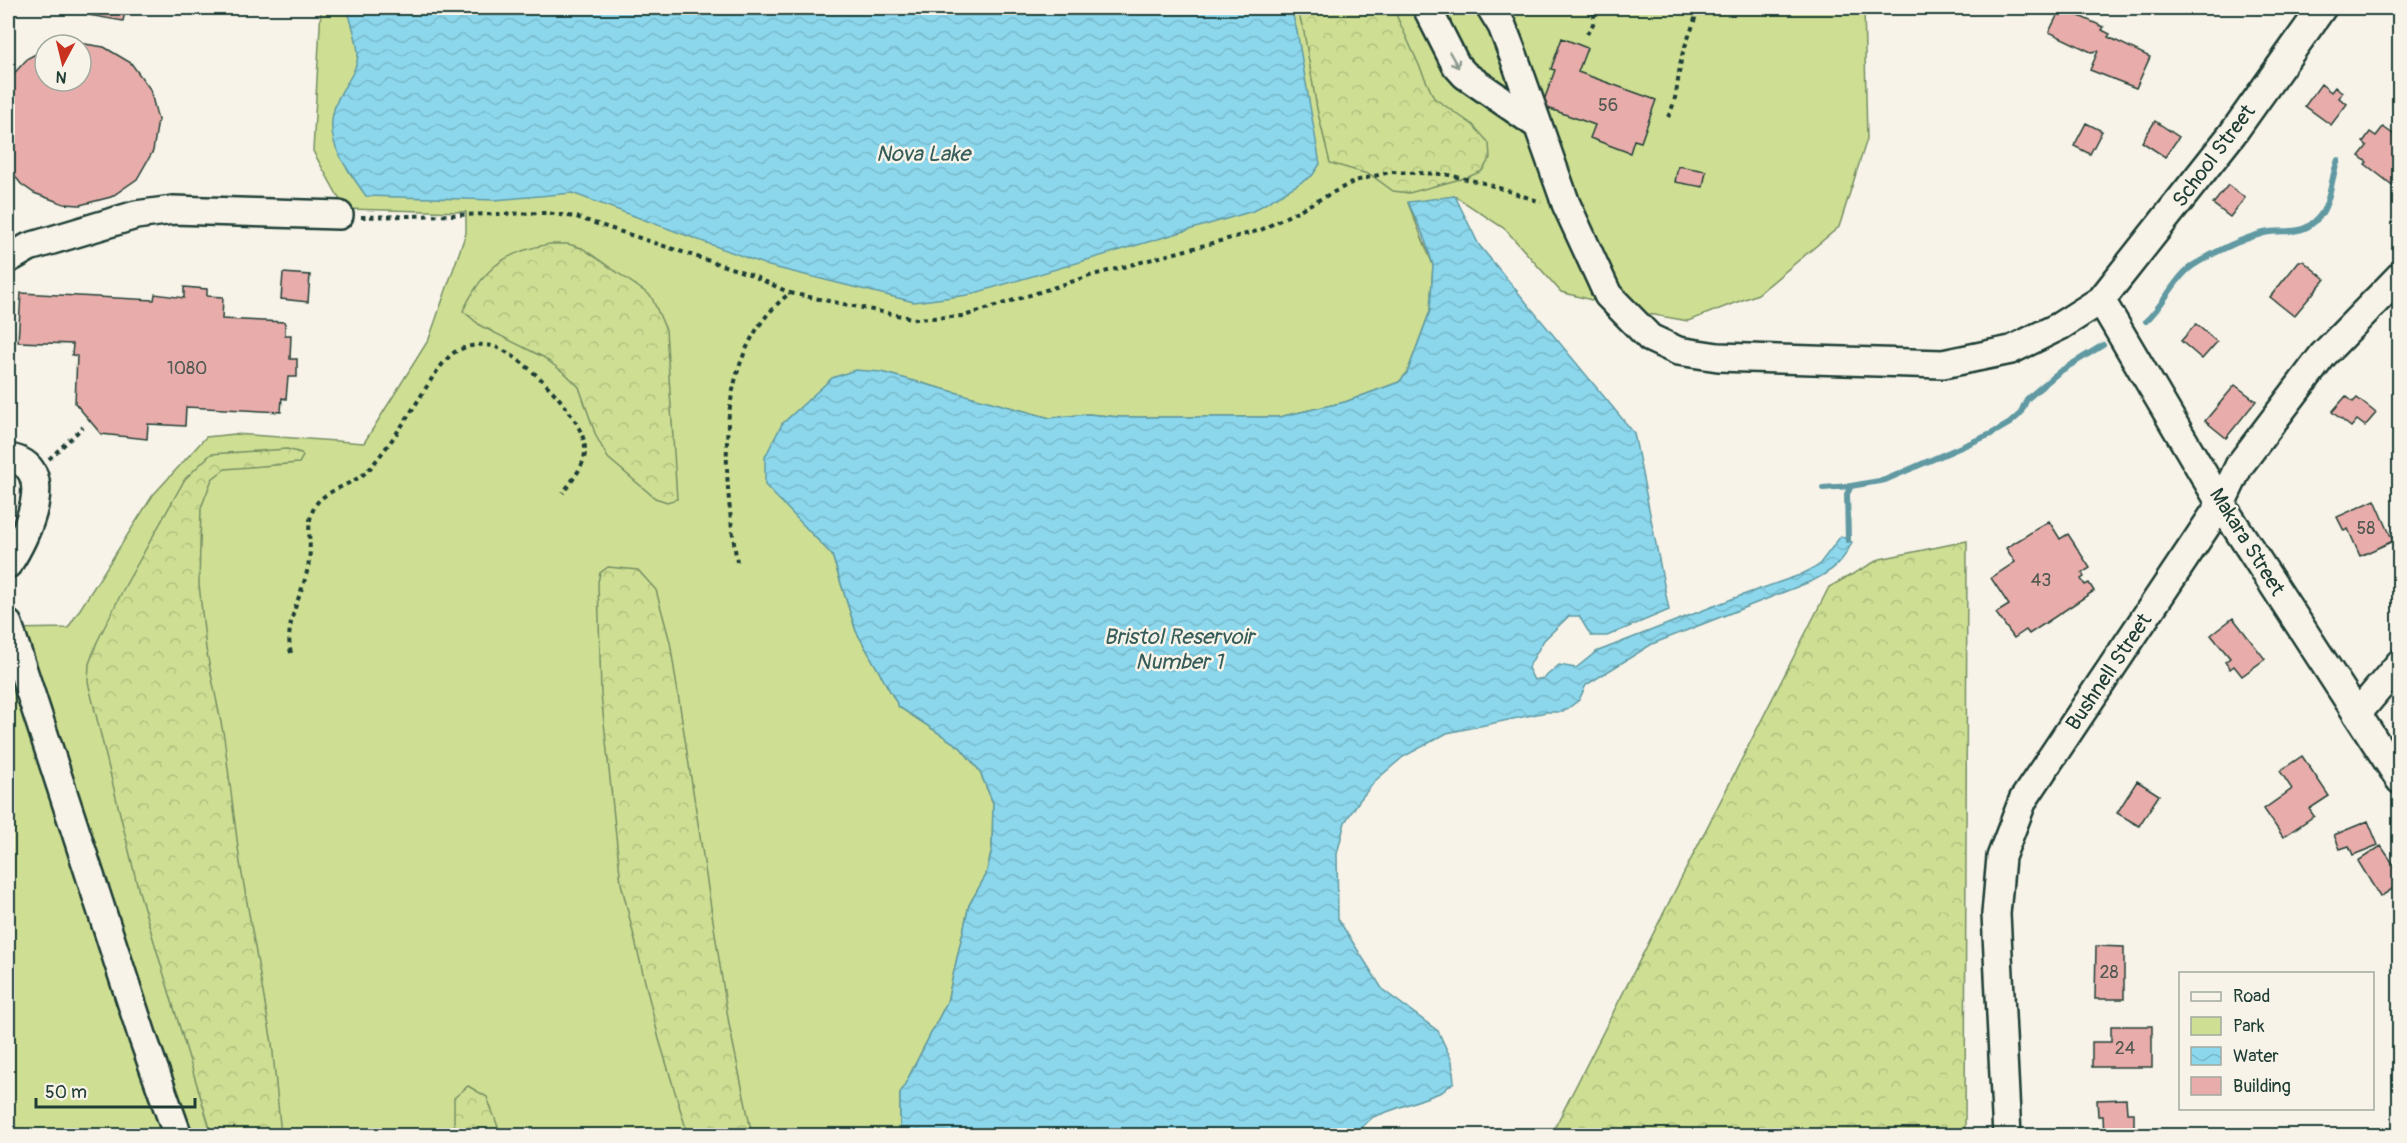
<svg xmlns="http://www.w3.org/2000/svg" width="2407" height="1143" font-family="Pangolin,sans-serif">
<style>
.green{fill:#cedf93;stroke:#768e64;stroke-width:1.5}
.forest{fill:url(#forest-crowns);stroke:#768e64;stroke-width:1.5}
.water{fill:url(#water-waves);stroke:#6099a2;stroke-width:1.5}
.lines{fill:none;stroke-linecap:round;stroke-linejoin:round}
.stream{stroke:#6099a2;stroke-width:6}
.building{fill:#e8adaa;stroke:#1f3d34;stroke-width:1.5}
.minor-casing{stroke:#1f3d34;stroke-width:32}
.path{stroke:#1f3d34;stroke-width:4;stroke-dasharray:4.5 4.5;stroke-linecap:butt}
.minor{stroke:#f7f3e8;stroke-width:27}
.oneway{stroke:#8b988e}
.labels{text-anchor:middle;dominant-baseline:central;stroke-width:5;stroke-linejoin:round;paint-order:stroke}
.number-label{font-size:18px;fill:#515952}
.street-label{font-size:21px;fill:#1f3d34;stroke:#f7f3e8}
.water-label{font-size:22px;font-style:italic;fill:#355c59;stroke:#f7f3e8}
</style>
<defs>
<pattern id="forest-crowns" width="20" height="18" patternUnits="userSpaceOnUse" patternTransform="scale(1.5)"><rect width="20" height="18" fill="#cedf93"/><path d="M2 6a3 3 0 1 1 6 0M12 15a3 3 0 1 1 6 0" fill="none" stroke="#b0c07f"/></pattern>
<pattern id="water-waves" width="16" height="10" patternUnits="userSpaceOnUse" patternTransform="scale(1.5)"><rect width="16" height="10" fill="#8cd7ec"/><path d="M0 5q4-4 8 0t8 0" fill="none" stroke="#78b9cb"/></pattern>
</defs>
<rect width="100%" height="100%" fill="#f7f3e8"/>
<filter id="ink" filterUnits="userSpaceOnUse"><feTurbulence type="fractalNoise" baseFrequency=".0167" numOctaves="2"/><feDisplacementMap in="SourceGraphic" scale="12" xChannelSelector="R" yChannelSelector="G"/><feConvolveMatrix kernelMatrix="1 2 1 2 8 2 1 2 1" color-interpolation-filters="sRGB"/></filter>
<g filter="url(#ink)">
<path class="green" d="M321,8H1864L1867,139L1839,227L1758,294L1688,321L1638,312L1561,292L1505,229L1455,196L1408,203L1433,265L1430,311L1407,373L1399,382L1345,402L1279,417H1119L1088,414L1050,418L881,372L805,404L782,424L803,524L832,555L856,631L899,707L960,747L979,770L993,803L992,849L986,875L969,905L947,1002L900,1094V1135H8V629L68,628L153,495L206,437L235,434L364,443L429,339L466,233V212L345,209L313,151Z"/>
<path class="forest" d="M1297,8H1393L1434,98L1473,125L1489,143L1490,158L1482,171L1468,177L1409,193L1393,191L1371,175L1330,163L1317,109L1304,32Z
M550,244H568L582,248L651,296L666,330L677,499L667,502L655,498L608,458L596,436L579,387L567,375L543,357L481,326L463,311C483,269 503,252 550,244Z
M287,449L301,453L303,456L299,463L225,469L212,479L201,508L199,584L206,649L224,737L240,863L272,1043L281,1135H212L138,888L88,682L89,664L97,642L125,586L185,479L211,454Z
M1967,541L1965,1135H1551L1829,587L1880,559Z
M608,567L638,570L656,590L670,642L729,1024L752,1135H688L659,1039L621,883L601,694L598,582L600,573Z
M468,1086L487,1097L501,1135H458L454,1123V1098Z"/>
<path class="water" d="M347,8H1291L1297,31L1320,164L1312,176L1253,211L968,295L914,302L769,266L572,193L495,200L366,196C342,161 317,134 342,91C349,80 358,67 358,53C357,38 351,22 347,8Z
M1455,196L1479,245L1634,433L1669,610L1607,636H1591L1579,616H1569L1544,640L1528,668L1534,680L1544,678L1559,665L1576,668L1596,652L1737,597L1800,575L1818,566L1841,536L1852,542C1843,563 1832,571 1812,581L1652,644L1586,685L1579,700L1563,712H1546L1447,733L1403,757L1376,780L1359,801L1345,822L1337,854L1338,919L1383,990L1438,1031L1452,1061L1454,1082L1442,1092L1373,1117L1353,1135H900V1094L947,1002L969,905L986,875L992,849L993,803L979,770L960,747L899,707L856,631L832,555L765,485V457L782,424L832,378L855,370L881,372L1050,418L1088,414L1119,417H1279L1345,402L1399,382L1407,373L1430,311L1433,265L1424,237L1408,202Z"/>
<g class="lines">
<path class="stream" d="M2146,321C2165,304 2176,274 2197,263C2217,251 2241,239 2264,233C2286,228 2301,238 2319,217C2331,203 2331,177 2338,160
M1823,488L1851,486
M1848,540L1847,494L1851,486L1885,480L1991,434L2010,423L2020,414L2027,399L2059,372L2103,345"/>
</g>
<path class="building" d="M90,8H126L123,21L88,15Z
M2061,8L2104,27L2102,30L2110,34L2108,37L2150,57L2136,88L2090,70L2098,51L2091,52L2049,32Z
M1562,38L1587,48L1578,72L1656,100L1641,142L1634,140L1630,153L1590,138L1595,125L1542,106L1555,70L1551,69Z
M72,42L104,47L131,63L150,89L158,120L153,151L137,179L111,197L80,205L64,204L34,193L21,184L8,167V80L28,58L45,49V81H81V45H56Z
M2321,84L2331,92L2335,87L2342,93L2339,98L2347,104L2331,125L2305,106Z
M2155,121L2179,137L2165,157L2142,142Z
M2086,123L2102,131L2090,154L2074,146Z
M2383,127L2400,139V191L2365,164L2367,162L2359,156L2367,146L2363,142L2370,132L2376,136Z
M1678,166L1706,171L1703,187L1675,182Z
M2228,185L2245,198L2230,217L2213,204Z
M2299,261H2303L2325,279L2294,316L2270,297Z
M283,273L310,275L308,302L281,299Z
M184,287L207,289V296L223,297L222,319L285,322V335H291L290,359H297V377H288L286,399L282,398L281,412L186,407L185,426L148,424L147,439L101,434L75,403L77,356L72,355L73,344L18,342L21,293L154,300L155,294L184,298Z
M2196,324L2217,342L2202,359L2181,341Z
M2235,385L2256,401L2226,438L2205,421Z
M2346,396L2353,402L2357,398L2376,413L2365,426L2357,420L2351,427L2332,412Z
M2375,500L2393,541L2360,556L2348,529L2344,531L2337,517Z
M2049,521L2060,539L2068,534L2090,568L2082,573L2084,577L2081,579L2085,585L2089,583L2094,591L2029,634L2026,630L2014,638L1996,613L2009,605L1991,578L2015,562L2006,548Z
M2233,618L2265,659L2242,676L2234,666L2230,669L2225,662L2230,658L2211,635Z
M2302,756L2329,796L2309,809L2314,816L2283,837L2264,809L2292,789L2280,771Z
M2137,781L2159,795L2139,826L2117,813Z
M2368,821L2378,845L2353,855L2349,846L2340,849L2334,835Z
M2381,846L2400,874V884L2380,897L2358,861Z
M2096,946L2124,947V999H2095Z
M2111,1026H2152V1067H2092V1042H2111Z
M2126,1099L2127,1113H2134V1128H2129V1136H2104L2103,1116H2098L2097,1100Z"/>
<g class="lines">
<defs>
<path id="minor" d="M1427,8L1456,65L1465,75L1536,124
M1491,8L1502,26L1514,57L1566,204L1608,295L1650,338L1678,351L1718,357L1943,364L2011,350L2060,326L2101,300L2233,133L2322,8
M8,259L29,247L136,215L173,210L339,215
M2101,300L2221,504L2400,780
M8,458C61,465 25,539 8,564
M8,624L143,1038L178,1136
M2357,714L2400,663
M2007,1136L1996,914L2001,857L2023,800L2221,504L2239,466L2323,355L2400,276"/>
</defs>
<use href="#minor" class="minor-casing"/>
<path class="path" d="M1587,34L1593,24L1595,8
M1668,117C1679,96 1677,74 1683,52C1688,37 1695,24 1697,8
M361,217L546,213L576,217L749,274L790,293
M49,459L83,427
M737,562C723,475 711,354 790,293L916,319L964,316L1093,275L1261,230L1355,181L1390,172L1444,174L1484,183L1541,202
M291,653C283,620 305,593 309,561C312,543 305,525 314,508C323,488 357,486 372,466C387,447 401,428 414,407C425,390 436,369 451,355C455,351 461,349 467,347C477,344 489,344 498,348C526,359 585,417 585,449C586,465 572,480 563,493"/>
<use href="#minor" class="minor"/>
</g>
<defs><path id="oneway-shaft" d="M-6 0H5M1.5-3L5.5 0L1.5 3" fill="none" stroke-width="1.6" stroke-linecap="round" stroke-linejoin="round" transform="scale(1.5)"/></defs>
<use class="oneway" href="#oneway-shaft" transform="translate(1454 60) rotate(60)"/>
</g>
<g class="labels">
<g class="number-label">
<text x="1608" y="105">56</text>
<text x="187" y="368">1080</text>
<text x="2366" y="528">58</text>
<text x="2041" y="580">43</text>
<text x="2109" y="972">28</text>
<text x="2125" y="1048">24</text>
</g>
<g class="street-label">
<text transform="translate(2214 156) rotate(-53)">School Street</text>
<text transform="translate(2247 542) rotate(58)">Makara Street</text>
<text transform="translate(2109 672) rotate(-56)">Bushnell Street</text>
</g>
<g class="water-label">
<text x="923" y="154">Nova Lake</text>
<text x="1179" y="637">Bristol Reservoir<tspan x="1179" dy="25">Number 1</tspan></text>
</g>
</g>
<rect width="2407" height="1143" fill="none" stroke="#f7f3e8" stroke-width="30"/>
<rect x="15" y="15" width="2377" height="1113" fill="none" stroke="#1f3d34" stroke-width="2" filter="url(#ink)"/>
<rect x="2179" y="972" width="195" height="138" fill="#f7f3e8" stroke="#a1aaa0" stroke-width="1.5"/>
<rect x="2191" y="992" width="30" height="9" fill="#f7f3e8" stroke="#a1aaa0" stroke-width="1.5"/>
<text x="2233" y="1002" font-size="18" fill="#1f3d34">Road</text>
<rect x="2191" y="1017" width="30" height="18" fill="#cedf93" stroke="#a1aaa0" stroke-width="1.5"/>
<text x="2233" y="1032" font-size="18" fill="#1f3d34">Park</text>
<rect x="2191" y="1047" width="30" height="18" fill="url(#water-waves)" stroke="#a1aaa0" stroke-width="1.5"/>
<text x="2233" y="1062" font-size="18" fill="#1f3d34">Water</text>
<rect x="2191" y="1077" width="30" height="18" fill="#e8adaa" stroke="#a1aaa0" stroke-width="1.5"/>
<text x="2233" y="1092" font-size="18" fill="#1f3d34">Building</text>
<g transform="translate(63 63) rotate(187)"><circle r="28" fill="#f7f3e8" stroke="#a1aaa0" stroke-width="1.5"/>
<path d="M0-4.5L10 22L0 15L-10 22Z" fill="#c8321e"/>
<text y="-9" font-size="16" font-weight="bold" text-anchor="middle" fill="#1f3d34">N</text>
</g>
<path d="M36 1098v9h159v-9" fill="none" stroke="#1f3d34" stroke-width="3"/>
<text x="45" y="1098" font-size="18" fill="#1f3d34" stroke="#f7f3e8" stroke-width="4.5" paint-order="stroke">50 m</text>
</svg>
